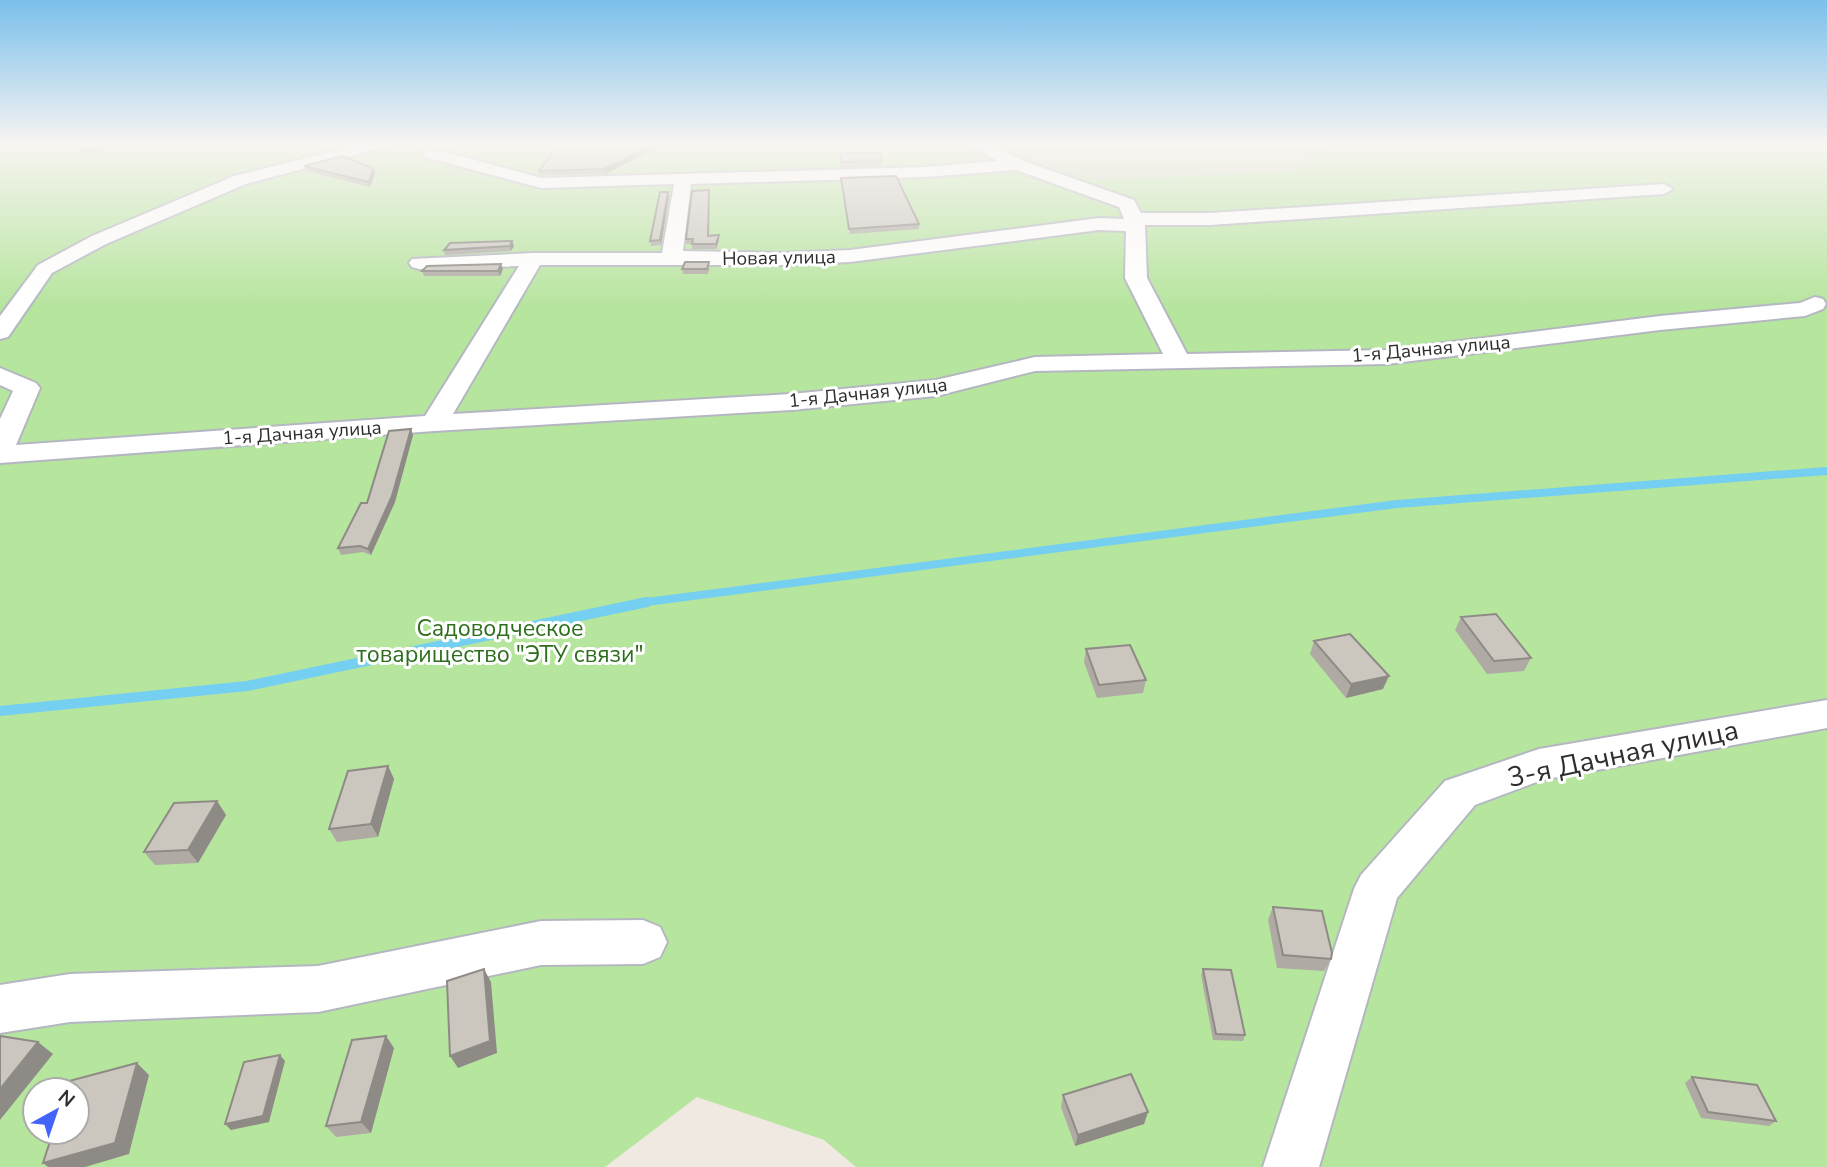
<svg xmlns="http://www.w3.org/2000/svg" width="1827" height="1167" font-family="'Nunito Sans',sans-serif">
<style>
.green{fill:#b6e59e;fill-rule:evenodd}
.cemetery{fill:#c8d9b8}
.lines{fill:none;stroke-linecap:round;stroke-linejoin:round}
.stream-far1{stroke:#75cff0;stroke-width:8}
.stream{stroke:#75cff0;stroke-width:10}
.minor-casing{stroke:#b4b7c1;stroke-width:4}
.minor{fill:#fff;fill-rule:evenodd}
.wall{fill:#afaba4}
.shaded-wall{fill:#8e8b86}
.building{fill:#cbc7bf;stroke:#8e8b86;stroke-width:2}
.labels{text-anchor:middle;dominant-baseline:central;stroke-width:6;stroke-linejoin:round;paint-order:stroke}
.far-street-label{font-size:19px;fill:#2e2e2e;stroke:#fff}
.park-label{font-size:23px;fill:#2c6e1b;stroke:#fff}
.near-street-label{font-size:28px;fill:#2e2e2e;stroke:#fff}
</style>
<rect width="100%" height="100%" fill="#efe9e1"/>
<path class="green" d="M0,144H1827V1167H856L824,1140L697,1097L605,1167H0ZM35,1090H77V1132H35Z"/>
<path class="cemetery" d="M1000,144H1331L1288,172L1092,180L1031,161Z"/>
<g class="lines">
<path class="stream-far1" d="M639,603L1397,504L1827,471"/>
<path class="stream" d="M0,711L247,686L647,602"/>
<defs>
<path id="minor" d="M362,144H387L385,147L246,184L106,244L52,273L8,337L0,339V316L38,265L92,236L234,176Z
M969,144H989L1024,161L1134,200L1141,213H1210L1664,184L1673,189L1664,194L1210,225H1145L1147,278L1187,354L1387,350L1660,316L1800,303L1815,297L1823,299L1826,304L1823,309L1805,316L1660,330L1387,364L1035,371L936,396L791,410L434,431L0,463V419L13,391L0,385V368L36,383L40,388L16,445L425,416L519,266L419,269L412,267L409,263L412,259L533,253H662L674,184L541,188L425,157L423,154L425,151L445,152L541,178L925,167L998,161ZM1016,170L1119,207L1124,219L1099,218L850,250L784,253L683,251L691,184L925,177ZM1099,230L1126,231L1125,278L1163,354L1035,357L936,380L791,394L453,414L540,265H784L850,262Z
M1827,700V728L1542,780L1475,805L1397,898L1319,1167H1263L1354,889L1361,875L1445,781L1539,749Z
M643,920L660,927L667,942L660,957L643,964L541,965L318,1012L70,1022L0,1033V985L70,974L318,966L541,921Z"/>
</defs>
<use href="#minor" class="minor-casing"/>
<use href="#minor" class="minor"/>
</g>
<path class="wall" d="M664,144L605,174L540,175L539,171Z
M841,153L882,161V166L841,167Z
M304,166L373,168L375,173L370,187L306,171Z
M842,182L919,224V229L850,234Z
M709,194V236L719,240L716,249H692V244H686V239Z
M669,197L661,245L651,246L650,241Z
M512,241L514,246L511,251L445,255L444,250Z
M710,268L708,274H683L682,269Z
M503,269L500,276H424L422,271Z
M413,435L395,502L371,555L363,552L341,555L338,548Z
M1461,617L1531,658L1524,671L1487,674L1455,630Z
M1314,641L1383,689L1346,698L1310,654Z
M1086,649L1146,680L1143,693L1097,698L1084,662Z
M388,766L394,779L378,837L337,842L329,829Z
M217,801L226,815L198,863L155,865L144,852Z
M1273,907L1331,959L1324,971L1277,968L1268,920Z
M1203,969L1245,1035L1243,1041L1213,1040L1201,975Z
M394,1048L371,1133L336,1137L326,1126Z
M1692,1077L1776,1121L1769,1126L1701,1118L1685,1083Z
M1063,1095L1148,1112L1144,1124L1075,1146L1061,1107Z"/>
<path class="shaded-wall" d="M105,144H120L84,155L82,151Z
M655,144H664L605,174L604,169Z
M373,168L375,173L370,187L369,182Z
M668,192L669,197L661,245L660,240Z
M719,235V240L716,249V244Z
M512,241L514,246L511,251L510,246Z
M501,264L503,269L500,276L498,271Z
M411,429L413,435L395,502L371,555L368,549Z
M1389,676L1383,689L1346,698L1351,684Z
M388,766L394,779L378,837L371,824Z
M217,801L226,815L198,863L188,850Z
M484,969L491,982L497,1053L458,1068L450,1056Z
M386,1036L394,1048L371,1133L361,1122Z
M38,1042L53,1054L0,1120V1089Z
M280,1055L285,1061L269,1122L231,1130L225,1124Z
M137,1063L149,1075L129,1154L85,1167H48L43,1163Z
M1148,1112L1144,1124L1075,1146L1078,1135Z"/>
<path class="building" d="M82,144H105L82,151Z
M559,144H655L604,169L539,171Z
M841,153H881L882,161L841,162Z
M342,156L373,168L369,182L304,166Z
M896,176L919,224L849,229L841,178Z
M709,190L708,236L719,235L716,244H692L693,239H686L692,191Z
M660,192H668L660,240L650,241Z
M512,241L510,246L444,250L450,243Z
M685,262H709L707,269H682Z
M501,264L498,271H422L427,266Z
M411,429L392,496L368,549L360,546L338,548L361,503H367L389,431Z
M1496,614L1531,658L1494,661L1461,617Z
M1350,634L1389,676L1351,684L1314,641Z
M1130,645L1146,680L1099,685L1086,649Z
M388,766L371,824L329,829L348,771Z
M217,801L188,850L144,852L174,803Z
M1273,907L1322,911L1332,953L1331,959L1283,955Z
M484,969L490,1041L450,1056L447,981Z
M1203,969L1231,970L1245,1035L1216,1034Z
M0,1036L38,1042L0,1089Z
M386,1036L361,1122L326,1126L352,1040Z
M280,1055L263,1116L225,1124L244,1062Z
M137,1063L115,1143L43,1163L53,1132H77V1090H66L69,1081Z
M1131,1074L1148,1112L1078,1135L1063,1095Z
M1692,1077L1757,1085L1776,1121L1708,1112Z"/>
<linearGradient id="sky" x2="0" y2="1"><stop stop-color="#7abfeb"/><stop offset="0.47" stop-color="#f8f5f2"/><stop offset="1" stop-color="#f8f5f2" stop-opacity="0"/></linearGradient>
<rect width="1827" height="307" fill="url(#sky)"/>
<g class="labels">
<g class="far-street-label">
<text transform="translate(779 258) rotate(-1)">Новая улица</text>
<text transform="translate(1431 349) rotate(-5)">1-я Дачная улица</text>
<text transform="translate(868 393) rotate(-6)">1-я Дачная улица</text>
<text transform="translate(302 433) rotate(-4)">1-я Дачная улица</text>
</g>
<g class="park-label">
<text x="500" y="628">Садоводческое<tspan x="500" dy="26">товарищество "ЭТУ связи"</tspan></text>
</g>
<g class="near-street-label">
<text transform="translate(1623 754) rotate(-12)">3-я Дачная улица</text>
</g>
</g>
<g transform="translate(56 1111) rotate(40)"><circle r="33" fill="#ffffff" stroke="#ababab" stroke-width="2"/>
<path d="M0-5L12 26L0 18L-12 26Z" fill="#4264fb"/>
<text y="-10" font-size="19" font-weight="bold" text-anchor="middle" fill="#2e2e2e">N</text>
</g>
</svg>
